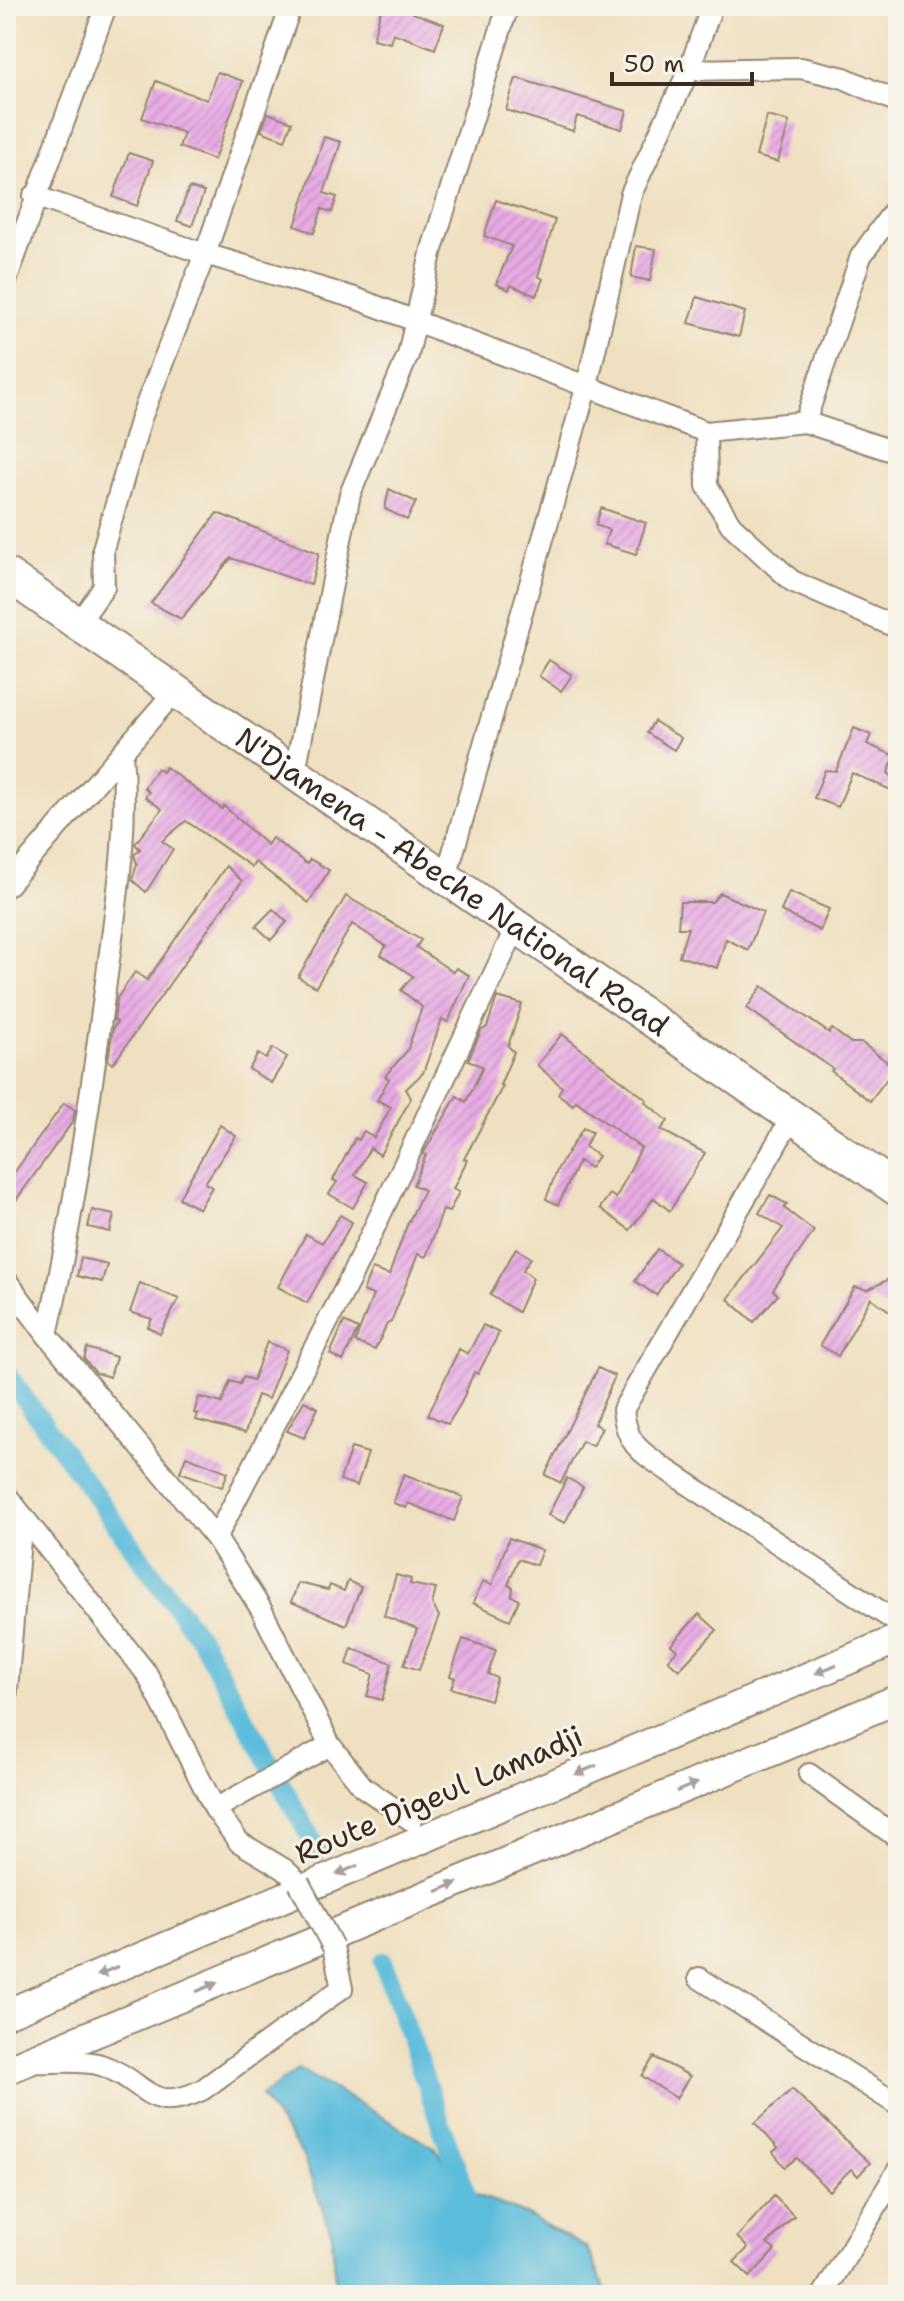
<svg xmlns="http://www.w3.org/2000/svg" width="904" height="2301" viewBox="0 0 904 2301" font-family="'Shantell Sans',sans-serif">
<defs>
<pattern id="building-hatch" width="6" height="6" patternUnits="userSpaceOnUse" patternTransform="scale(2)"><rect width="6" height="6" fill="#e7aae4"/><path d="M-1 1l2-2M0 6l6-6M5 7l2-2" fill="none" stroke="#c792c3"/></pattern>
</defs>
<rect width="100%" height="100%" fill="#f7f3e8"/>
<filter id="ink" filterUnits="userSpaceOnUse"><feTurbulence type="fractalNoise" baseFrequency=".0125" numOctaves="2"/><feDisplacementMap in="SourceGraphic" scale="16" xChannelSelector="R" yChannelSelector="G"/><feConvolveMatrix kernelMatrix="1 2 1 2 8 2 1 2 1" color-interpolation-filters="sRGB"/></filter>
<filter id="wash" filterUnits="userSpaceOnUse"><feTurbulence type="fractalNoise" baseFrequency=".006" numOctaves="4" result="noise"/><feDisplacementMap in="SourceGraphic" scale="32" xChannelSelector="R" yChannelSelector="G"/><feGaussianBlur stdDeviation="1.8" result="paint"/><feColorMatrix in="noise" values="0 0 0 0 0 0 0 0 0 0 0 0 0 0 0 0 0 1.4 0 .05"/><feComposite in="paint" operator="in"/></filter>
<g filter="url(#wash)">
<rect width="100%" height="100%" fill="#efe0c1"/>
<polygon fill="#5cbcdb" stroke="#4c737c" stroke-width="2" points="299,2069 434,2147 466,2191 525,2214 587,2248 608,2295 336,2295 332,2235 302,2154 261,2096"/>
<g fill="none" stroke-linecap="round" stroke-linejoin="round">
<g stroke="#5cbcdb" stroke-width="20">
<polyline points="6,1373 204,1645 318,1851"/>
<polyline points="383,1962 473,2215"/>
</g>
</g>
<g id="blocks">
<g fill="url(#building-hatch)">
<polygon points="382,6 416,6 413,13 444,24 435,49 393,33 390,43 373,39"/>
<polygon points="217,72 243,81 214,160 179,147 184,133 142,118 156,81 207,100"/>
<polygon points="516,78 627,111 622,129 577,116 573,131 506,110"/>
<polygon points="268,113 292,122 285,140 261,131"/>
<polygon points="767,116 789,122 778,162 756,156"/>
<polygon points="324,137 341,142 324,193 337,197 332,212 322,209 314,233 295,226"/>
<polygon points="129,153 153,161 137,206 113,197"/>
<polygon points="189,188 204,192 192,226 177,221"/>
<polygon points="496,200 555,220 538,276 543,279 536,296 511,285 509,290 496,284 512,246 484,236"/>
<polygon points="636,246 656,249 650,281 631,277"/>
<polygon points="697,297 745,312 739,337 689,323"/>
<polygon points="389,489 416,502 407,520 385,509"/>
<polygon points="601,508 646,523 636,554 604,544 609,530 596,525"/>
<polygon points="217,513 319,553 311,585 231,558 181,619 151,603"/>
<polygon points="549,660 572,675 561,691 539,676"/>
<polygon points="654,721 681,738 674,750 647,733"/>
<polygon points="854,728 871,735 867,744 895,756 888,773 898,781 898,793 852,773 838,807 814,798 825,770 836,771"/>
<polygon points="166,767 222,809 224,806 267,845 272,838 307,864 310,859 329,870 309,903 255,862 252,867 186,821 162,841 173,849 146,892 132,880 137,864 134,855 140,849 135,844 162,809 145,797 149,792 144,788 157,768 162,772"/>
<polygon points="226,866 242,881 113,1064 108,1060 113,1028 117,1022 114,1020 117,998 135,972 147,980"/>
<polygon points="789,892 829,909 820,931 781,911"/>
<polygon points="720,893 763,912 748,950 726,939 717,968 679,956 688,928 678,928 680,902 712,902"/>
<polygon points="346,896 421,940 416,947 453,972 456,968 469,975 448,1022 442,1019 423,1073 406,1089 411,1098 380,1155 370,1148 355,1175 368,1182 353,1208 329,1194 337,1182 333,1180 355,1138 359,1140 364,1131 374,1138 391,1107 377,1100 389,1079 385,1076 407,1051 422,1007 401,990 413,976 381,955 386,946 352,924 316,987 298,977"/>
<polygon points="273,909 287,922 271,940 256,926"/>
<polygon points="762,986 829,1033 832,1029 851,1043 862,1043 895,1068 870,1101 831,1071 833,1069 747,1008"/>
<polygon points="497,997 522,1004 508,1046 514,1052 500,1085 503,1086 464,1159 467,1160 453,1189 459,1192 449,1212 443,1210 426,1257 418,1254 391,1322 387,1324 375,1350 355,1342 373,1295 363,1291 372,1269 389,1275 407,1225 424,1190 413,1185 426,1155 423,1154 457,1096 466,1102 483,1067 468,1060 481,1031 487,1027"/>
<polygon points="562,1034 647,1100 645,1102 668,1121 661,1130 705,1153 670,1211 654,1198 630,1230 600,1208 610,1194 616,1198 641,1148 576,1101 573,1105 558,1094 562,1087 537,1065"/>
<polygon points="273,1048 287,1057 271,1083 249,1069 258,1054 266,1059"/>
<polygon points="64,1103 75,1110 73,1121 6,1214 6,1184"/>
<polygon points="220,1125 236,1136 205,1183 212,1187 199,1209 179,1198"/>
<polygon points="583,1128 592,1132 585,1147 598,1156 590,1168 579,1161 558,1205 546,1199 558,1168"/>
<polygon points="770,1195 787,1204 784,1208 814,1231 773,1290 778,1295 754,1322 728,1299 783,1228 759,1213"/>
<polygon points="92,1210 114,1215 110,1232 88,1227"/>
<polygon points="340,1215 352,1222 307,1303 278,1287 306,1234 322,1243"/>
<polygon points="516,1248 531,1258 523,1270 533,1278 518,1312 490,1295"/>
<polygon points="657,1249 678,1263 656,1295 635,1281"/>
<polygon points="81,1258 107,1264 102,1282 77,1276"/>
<polygon points="887,1280 898,1288 898,1317 871,1298 838,1356 820,1345 855,1287 868,1290"/>
<polygon points="140,1283 179,1299 160,1334 148,1327 152,1319 130,1312"/>
<polygon points="344,1322 358,1329 343,1361 330,1354"/>
<polygon points="483,1325 499,1333 478,1374 474,1372 461,1403 448,1424 428,1415 459,1349 468,1354"/>
<polygon points="267,1342 287,1350 268,1399 257,1395 245,1433 196,1420 198,1414 194,1413 199,1397 222,1403 230,1381 240,1384 243,1377 253,1380"/>
<polygon points="87,1348 116,1357 110,1377 96,1373 84,1359"/>
<polygon points="598,1368 615,1376 594,1424 602,1428 592,1446 582,1441 561,1483 545,1475"/>
<polygon points="304,1401 318,1408 304,1438 287,1431"/>
<polygon points="351,1448 368,1453 357,1486 340,1480"/>
<polygon points="186,1456 228,1472 222,1487 180,1472"/>
<polygon points="404,1474 463,1497 454,1521 408,1503 406,1508 393,1503"/>
<polygon points="567,1478 583,1487 565,1523 548,1515"/>
<polygon points="509,1538 542,1550 536,1565 518,1559 508,1585 513,1587 512,1596 519,1600 510,1620 473,1603 483,1581 492,1585"/>
<polygon points="396,1575 411,1579 410,1584 436,1589 432,1604 439,1616 419,1670 404,1665 417,1629 384,1616"/>
<polygon points="348,1581 361,1587 346,1625 291,1602 298,1583 328,1590 330,1585 344,1591"/>
<polygon points="699,1614 717,1630 679,1670 668,1660 677,1650 671,1645"/>
<polygon points="463,1639 496,1650 488,1674 497,1678 490,1700 451,1688 455,1678 450,1676"/>
<polygon points="352,1648 392,1663 382,1700 367,1696 373,1674 347,1664"/>
<polygon points="654,2057 690,2076 676,2098 642,2076"/>
<polygon points="792,2089 870,2163 858,2176 851,2169 829,2191 797,2158 785,2167 773,2152 778,2148 755,2123"/>
<polygon points="774,2196 794,2216 767,2244 775,2250 750,2277 734,2262 748,2248 737,2237"/>
</g>
</g>
</g>
<g filter="url(#ink)">
<use href="#blocks" fill-opacity="0" stroke="#958570" stroke-width="2"/>
<g fill="none" stroke-linecap="round" stroke-linejoin="round">
<g stroke="#958570" stroke-width="24">
<g id="minor">
<polyline points="689,70 801,68 844,78 898,102"/>
<polyline points="34,196 205,254 355,298 706,432 707,486 731,525 792,581 898,628"/>
<polyline points="6,281 106,6"/>
<polyline points="805,422 861,256 898,205"/>
<polyline points="706,432 805,422 898,453"/>
<polyline points="78,624 104,587 103,549 141,418 205,254 291,6"/>
<polyline points="294,776 350,494 408,355 432,249 508,6"/>
<polyline points="446,877 587,385 631,194 689,70 712,6"/>
<polyline points="6,887 175,691"/>
<path d="M 793,1115 L 623,1410 C 627,1446 641,1452 670,1472 L 898,1623"/>
<polyline points="6,1280 47,1335 216,1538 261,1609 330,1745 363,1787 411,1820"/>
<path d="M 47,1335 C 73,1218 90,1101 106,982 C 116,905 129,831 122,753"/>
<polyline points="6,1495 147,1674 215,1809 239,1842 284,1869 299,1883"/>
<polyline points="216,1538 350,1279 517,925"/>
<polyline points="6,1700 22,1517"/>
<polyline points="809,1774 898,1838"/>
<polyline points="215,1809 330,1745"/>
<polyline points="699,1978 898,2105"/>
<path d="M 32,2062 C 53,2063 81,2059 101,2065 C 148,2081 147,2116 202,2090 L 342,1988 L 333,1947"/>
<polyline points="823,2295 898,2170"/>
</g>
</g>
<g stroke="#958570" stroke-width="32">
<g id="secondary">
<polyline points="6,2014 898,1639"/>
<polyline points="6,2070 898,1699"/>
</g>
</g>
<g stroke="#958570" stroke-width="36">
<g id="trunk">
<path id="s1" d="M 6,574 L 898,1190"/>
</g>
</g>
<use href="#minor" stroke="#fff" stroke-width="20"/>
<use href="#secondary" stroke="#fff" stroke-width="28"/>
<use href="#trunk" stroke="#fff" stroke-width="32"/>
<g stroke="#958570" stroke-width="24" stroke-linecap="butt">
<polyline id="minor-bridge" points="299,1883 333,1947"/>
</g>
<use href="#minor-bridge" stroke="#fff" stroke-width="20"/>
</g>
<defs><path id="oneway-solid" d="M-6-.8H1V-3.2L6.5 0L1 3.2V.8H-6Z" transform="scale(2)"/></defs>
<g fill="#a79f9a">
<use href="#oneway-solid" transform="translate(826 1669) rotate(157)"/>
<use href="#oneway-solid" transform="translate(586 1770) rotate(157)"/>
<use href="#oneway-solid" transform="translate(687 1787) rotate(-23)"/>
<use href="#oneway-solid" transform="translate(347 1870) rotate(157)"/>
<use href="#oneway-solid" transform="translate(447 1887) rotate(-23)"/>
<use href="#oneway-solid" transform="translate(107 1971) rotate(157)"/>
<use href="#oneway-solid" transform="translate(207 1987) rotate(-23)"/>
</g>
</g>
<g text-anchor="middle" stroke-width="6" stroke-linejoin="round" paint-order="stroke">
<g font-size="30" fill="#3b2a1e" stroke="#f7f3e8">
<text dy="10" stroke="none"><textPath href="#s1" startOffset="542">N'Djamena - Abeche National Road</textPath></text>
<text transform="translate(439 1795) rotate(-23)" y="10">Route Digeul Lamadji</text>
</g>
</g>
<rect width="904" height="2301" fill="none" stroke="#f7f3e8" stroke-width="32"/>
<path d="M612 72v12h140v-12" fill="none" stroke="#3b2a1e" stroke-width="4"/>
<text x="624" y="72" font-size="24" fill="#3b2a1e" stroke="#f7f3e8" stroke-width="6" paint-order="stroke">50 m</text>
</svg>
